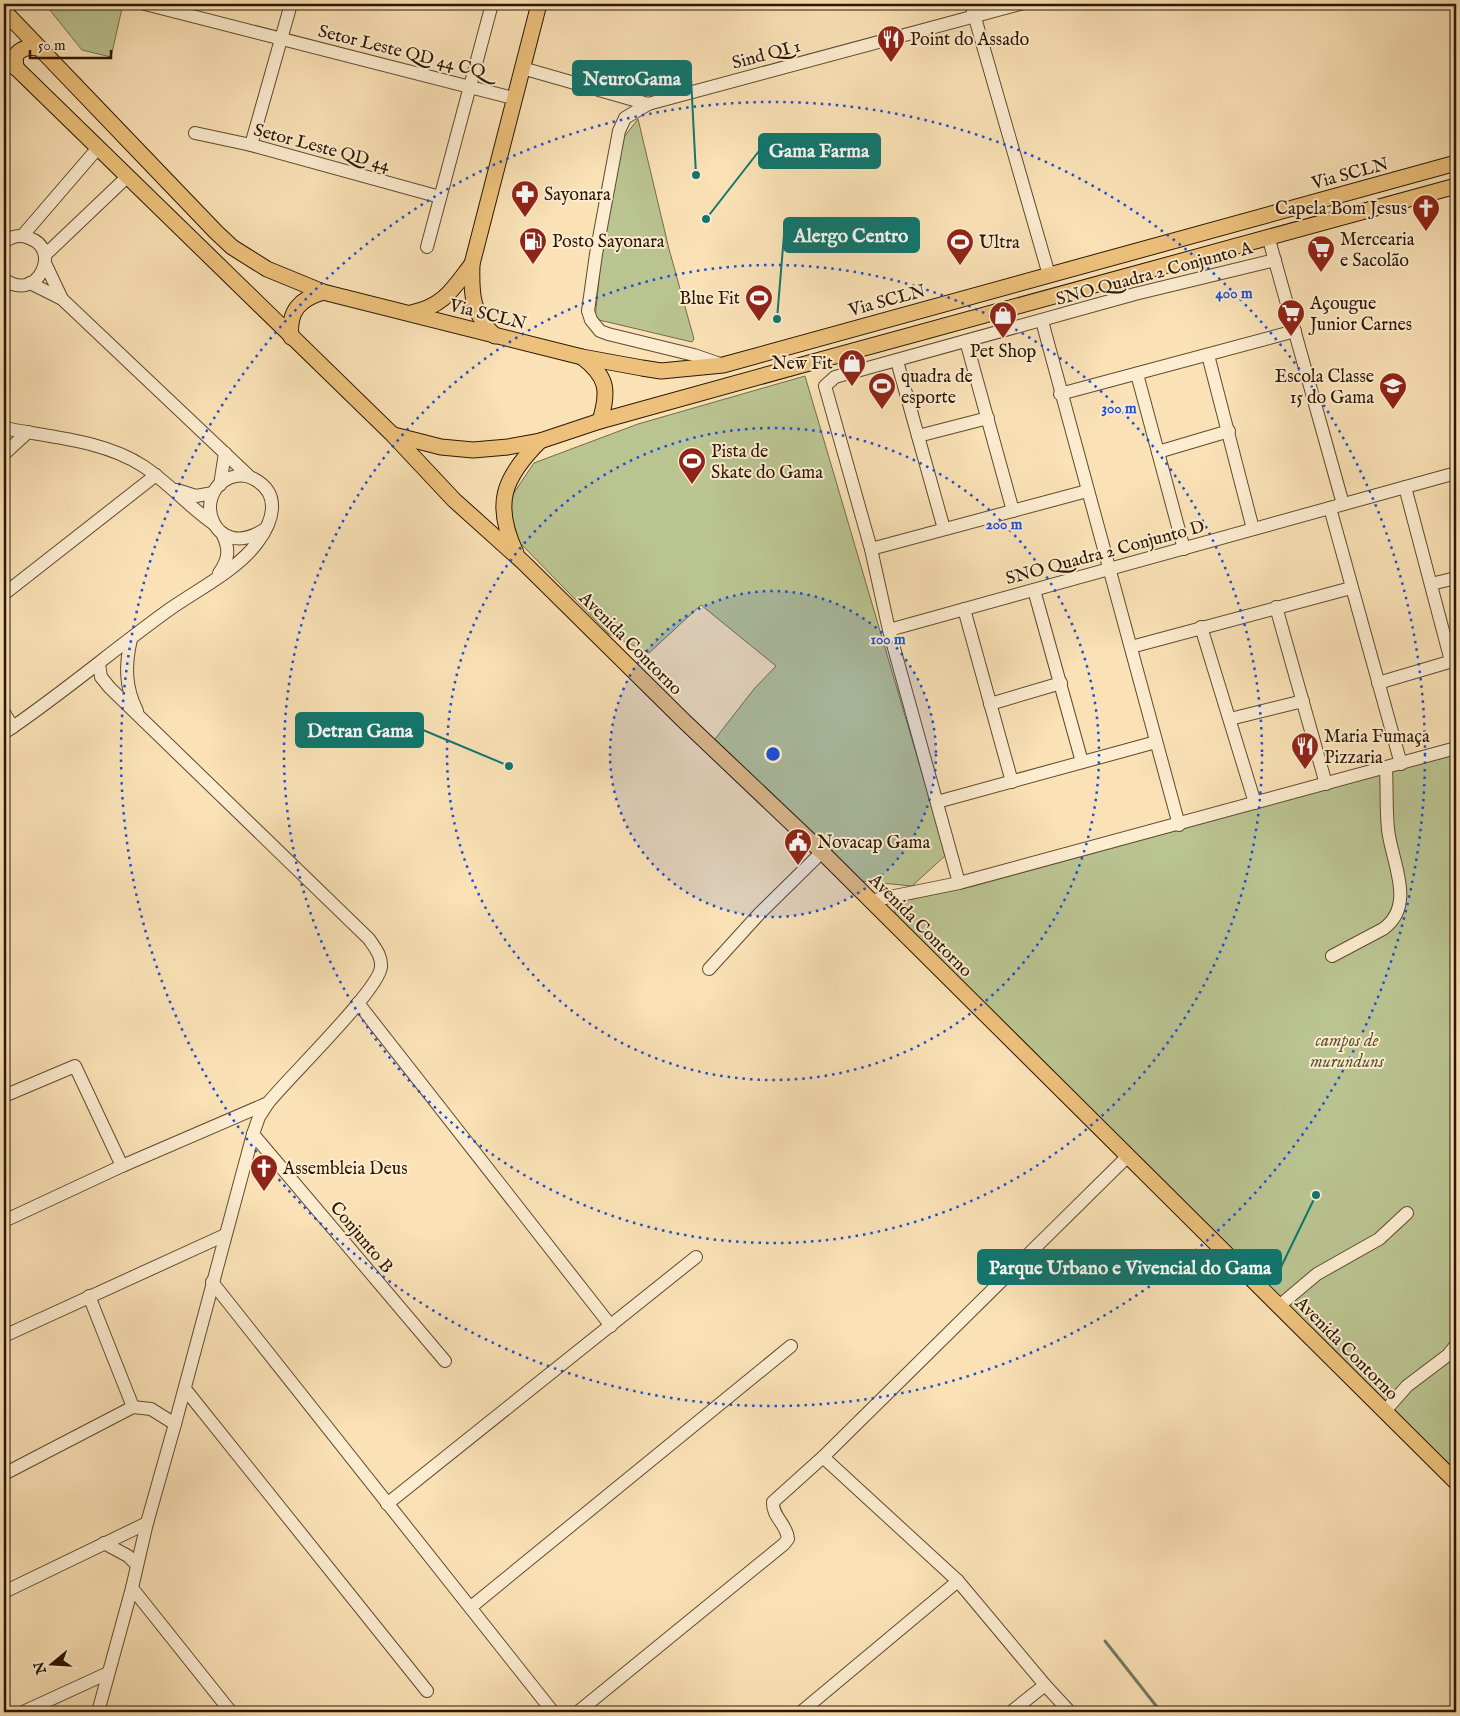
<svg xmlns="http://www.w3.org/2000/svg" width="1460" height="1716" viewBox="0 0 1460 1716" font-family="'IM FELL English',serif">
<rect width="100%" height="100%" fill="#fae2b6"/>
<filter id="stains"><feTurbulence type="fractalNoise" baseFrequency=".004" numOctaves="4"/><feColorMatrix values="0 0 0 0 .2 0 0 0 0 .09 0 0 0 0 .02 0 0 0 .5 -.17"/></filter>
<radialGradient id="worn" r=".72"><stop offset=".6" stop-color="#630" stop-opacity="0"/><stop offset="1" stop-color="#630" stop-opacity=".3"/></radialGradient>
<g fill="#bac491" stroke="#736d48">
<polygon points="45,4 123,4 111,57 82,50"/>
<polygon points="638,119 669,249 694,339 692,342 595,319 603,239 621,141"/>
<polygon points="805,376 946,855 912,886 860,881 715,739 754,689 776,666 701,605 649,653 609,634 518,541 507,503 534,463 638,424"/>
<polygon points="1456,754 1456,1471 897,919 894,908 903,901 970,887"/>
</g>
<g fill="none" stroke-linecap="round" stroke-linejoin="round">
<polyline stroke="#717b65" stroke-width="3" points="1105,1641 1161,1712"/>
<g stroke="#60492e" stroke-width="14">
<g id="minor">
<polyline points="145,4 513,98"/>
<polyline points="971,4 1049,275"/>
<polyline points="522,68 648,104 1020,4"/>
<polyline points="648,104 625,118 619,131 596,254 588,311 591,320 600,331 608,334 694,355 720,364"/>
<polyline points="195,133 251,145 440,197"/>
<polyline points="251,145 291,4"/>
<polyline points="23,235 97,149"/>
<polyline points="1268,236 1343,504"/>
<path d="M 4,242 C 12,236 20,234 29,238 C 63,249 37,304 4,279"/>
<polyline points="427,247 492,4"/>
<polyline points="45,255 127,177"/>
<polyline points="45,263 62,299"/>
<polyline points="30,283 62,299 250,477"/>
<polyline points="1042,321 1179,825"/>
<polyline points="966,341 1013,511"/>
<polyline points="1208,355 1253,529"/>
<polyline points="897,361 944,529"/>
<polyline points="1137,374 1184,549"/>
<polyline points="1060,394 1295,331"/>
<path d="M 4,428 C 49,437 103,440 143,466 C 169,483 189,507 214,524"/>
<polyline points="918,436 988,418"/>
<polyline points="1158,452 1229,431"/>
<polyline points="4,454 28,432"/>
<polyline points="220,485 225,453"/>
<polyline points="1405,487 1451,661"/>
<polyline points="177,490 196,496 213,493"/>
<polyline points="1330,508 1401,764"/>
<polyline points="871,549 1087,491"/>
<path d="M 219,573 C 229,559 230,549 222,533"/>
<polyline points="1431,584 1456,578"/>
<polyline points="1034,590 1082,762"/>
<polyline points="4,594 156,475"/>
<polyline points="1276,607 1326,784"/>
<polyline points="964,609 1012,782"/>
<polyline points="1201,627 1255,803"/>
<polyline points="889,630 1456,473"/>
<path d="M 131,639 C 125,665 125,687 137,711"/>
<polyline points="1131,647 1351,588"/>
<polyline points="1378,683 1456,660"/>
<polyline points="990,704 1061,683"/>
<polyline points="4,713 13,727"/>
<polyline points="1230,719 1303,701"/>
<path d="M 4,733 C 61,695 114,649 170,609 C 197,590 237,570 257,543 C 273,522 282,494 254,479 C 247,475 237,475 229,478 C 191,495 214,563 265,529"/>
<polyline points="937,802 1156,742"/>
<polyline points="959,883 889,630 871,549 825,386 835,377 1135,294 1275,260"/>
<polyline points="870,901 959,883 1456,748"/>
<path d="M 1332,956 L 1383,929 C 1417,905 1391,861 1388,829 C 1386,809 1387,788 1386,768"/>
<polyline points="709,969 759,914 822,852"/>
<polyline points="358,1003 611,1326"/>
<polyline points="4,1096 75,1066 122,1166"/>
<polyline points="253,1134 445,1361"/>
<polyline points="4,1221 122,1166 268,1103"/>
<polyline points="212,1282 553,1712"/>
<polyline points="89,1296 133,1407"/>
<polyline points="1279,1306 1317,1274 1379,1239 1407,1213"/>
<polyline points="4,1336 225,1235"/>
<polyline points="185,1389 427,1691"/>
<polyline points="1385,1411 1407,1386 1448,1355 1456,1345"/>
<polyline points="823,1457 958,1581 1045,1685 1070,1712"/>
<polyline points="4,1474 133,1407 151,1409 175,1424"/>
<polyline points="387,1504 696,1257"/>
<polyline points="104,1543 128,1556 137,1565"/>
<polyline points="132,1588 231,1712"/>
<polyline points="4,1592 147,1523"/>
<polyline points="471,1607 791,1346"/>
<polyline points="23,1712 108,1673"/>
<path d="M 98,1712 L 132,1588 L 147,1523 L 175,1424 L 253,1134 L 259,1117 L 268,1103 C 288,1078 379,990 381,967 C 382,956 375,948 369,939 L 110,688 L 101,677 L 99,664"/>
<path d="M 578,1712 L 784,1544 L 788,1539 C 787,1524 772,1517 773,1502 L 823,1457 L 1128,1156"/>
<polyline points="801,1712 958,1581"/>
<polyline points="1011,1712 1045,1685"/>
</g>
</g>
<g stroke="#2c1600" stroke-width="17">
<g id="major">
<polyline points="4,11 216,232 232,247 267,269 323,292 582,357 642,368 661,371 723,365 1456,163"/>
<polyline points="4,56 393,435 454,500 523,562 684,721 822,852 1456,1482"/>
<path d="M 16,68 L 15,56 C 22,47 28,47 39,48"/>
<path d="M 411,313 C 444,306 452,290 472,264"/>
<path d="M 495,336 C 472,314 471,295 472,264 L 539,4"/>
<path d="M 291,337 C 288,311 300,299 323,292"/>
<path d="M 582,357 C 608,377 609,391 600,421"/>
<polyline points="394,435 441,447 473,450 508,447 540,441 600,421 802,365 1456,186"/>
<path d="M 516,553 C 493,504 503,478 540,441"/>
</g>
</g>
<use href="#minor" stroke="#fcecd0" stroke-width="12"/>
<use href="#major" stroke="#edc17b" stroke-width="15"/>
</g>
<circle cx="773" cy="754" r="163" fill="#1d4ed8" fill-opacity=".12"/>
<g fill="none" stroke="#1d4ed8" stroke-width="2.5" stroke-dasharray="2.5 5">
<circle cx="773" cy="754" r="163"/>
<circle cx="773" cy="754" r="326"/>
<circle cx="773" cy="754" r="489"/>
<circle cx="773" cy="754" r="652"/>
</g>
<defs>
<g id="restaurant-pin" transform="scale(1.4375)"><path d="M0 17L-7.5 6A9.5 9.5 0 1 1 7.5 6Z" fill="#8f2418" stroke="#fcecd0"/><path d="M-5-6h1v4h1v-4h1v4h1v-4h1v5L-1.5 .5V6h-2V.5L-5-1ZM5-6V6H3V1.5H1.5Q1.5-4 5-6Z" fill="#fff"/></g>
<g id="pharmacy-pin" transform="scale(1.4375)"><path d="M0 17L-7.5 6A9.5 9.5 0 1 1 7.5 6Z" fill="#8f2418" stroke="#fcecd0"/><path d="M-2-6h4v4h4v4h-4v4h-4v-4h-4v-4h4Z" fill="#fff"/></g>
<g id="church-pin" transform="scale(1.4375)"><path d="M0 17L-7.5 6A9.5 9.5 0 1 1 7.5 6Z" fill="#8f2418" stroke="#fcecd0"/><path d="M-1.2-6h2.4v3.5h3.3v2.4h-3.3V6h-2.4V-.1h-3.3v-2.4h3.3Z" fill="#fff"/></g>
<g id="fuel-pin" transform="scale(1.4375)"><path d="M0 17L-7.5 6A9.5 9.5 0 1 1 7.5 6Z" fill="#8f2418" stroke="#fcecd0"/><path d="M-5.5-6h7V0h2V4h1.3V-2.5L3-4.5l.8-.8L6-3V5H2.5V1h-1V6h-7ZM-4.2-4.7v3.2H.2V-4.7Z" fill="#fff"/></g>
<g id="stadium-pin" transform="scale(1.4375)"><path d="M0 17L-7.5 6A9.5 9.5 0 1 1 7.5 6Z" fill="#8f2418" stroke="#fcecd0"/><path d="M0-5a6.5 5 0 1 0 0 10a6.5 5 0 1 0 0-10ZM-3.5-1.8h7v3.6h-7Z" fill="#fff"/></g>
<g id="supermarket-pin" transform="scale(1.4375)"><path d="M0 17L-7.5 6A9.5 9.5 0 1 1 7.5 6Z" fill="#8f2418" stroke="#fcecd0"/><path d="M-6-5.5h2.5l.6 2H6L4.5 2H-2.5L-4.4-4H-6ZM-1.5 3.2a1.3 1.3 0 1 0 .1 0ZM3 3.2a1.3 1.3 0 1 0 .1 0Z" fill="#fff"/></g>
<g id="shop-pin" transform="scale(1.4375)"><path d="M0 17L-7.5 6A9.5 9.5 0 1 1 7.5 6Z" fill="#8f2418" stroke="#fcecd0"/><path d="M-5-2.5h2.3a2.7 3.5 0 0 1 5.4 0H5L5.5 6h-11ZM-1.5-2.5h3a1.5 2.3 0 0 0-3 0Z" fill="#fff"/></g>
<g id="school-pin" transform="scale(1.4375)"><path d="M0 17L-7.5 6A9.5 9.5 0 1 1 7.5 6Z" fill="#8f2418" stroke="#fcecd0"/><path d="M0-5L7-2L0 1L-7-2ZM-4 1L0 2.5L4 1V4Q0 6-4 4Z" fill="#fff"/></g>
<g id="civic-pin" transform="scale(1.4375)"><path d="M0 17L-7.5 6A9.5 9.5 0 1 1 7.5 6Z" fill="#8f2418" stroke="#fcecd0"/><path d="M-.6-6.5H3V-4.5H.6V-3L4-1V1h2V6H-6V1h2V-1L-.6-3ZM-1.2 2.5V6h2.4V2.5Z" fill="#fff"/></g>
</defs>
<g fill-rule="evenodd">
<use href="#restaurant-pin" x="891" y="39"/>
<use href="#pharmacy-pin" x="525" y="194"/>
<use href="#church-pin" x="1426" y="208"/>
<use href="#fuel-pin" x="533" y="241"/>
<use href="#stadium-pin" x="960" y="242"/>
<use href="#supermarket-pin" x="1321" y="249"/>
<use href="#stadium-pin" x="759" y="298"/>
<use href="#supermarket-pin" x="1291" y="313"/>
<use href="#shop-pin" x="1003" y="315"/>
<use href="#shop-pin" x="852" y="363"/>
<use href="#stadium-pin" x="882" y="386"/>
<use href="#school-pin" x="1393" y="386"/>
<use href="#stadium-pin" x="692" y="461"/>
<use href="#restaurant-pin" x="1305" y="746"/>
<use href="#civic-pin" x="798" y="842"/>
<use href="#church-pin" x="264" y="1168"/>
</g>
<g text-anchor="middle" stroke-width="4" stroke-linejoin="round" paint-order="stroke">
<g font-size="18" fill="#2c1600" stroke="#fcecd0" text-anchor="start">
<text x="910" y="45">Point do Assado</text>
<text x="544" y="200">Sayonara</text>
<text x="1407" y="214" text-anchor="end">Capela Bom Jesus</text>
<text x="1340" y="245">Mercearia<tspan x="1340" dy="21">e Sacolão</tspan></text>
<text x="552" y="247">Posto Sayonara</text>
<text x="979" y="248">Ultra</text>
<text x="740" y="304" text-anchor="end">Blue Fit</text>
<text x="1310" y="309">Açougue<tspan x="1310" dy="21">Junior Carnes</tspan></text>
<text x="1003" y="357" text-anchor="middle">Pet Shop</text>
<text x="833" y="369" text-anchor="end">New Fit</text>
<text x="901" y="382">quadra de<tspan x="901" dy="21">esporte</tspan></text>
<text x="1374" y="382" text-anchor="end">Escola Classe<tspan x="1374" dy="21">15 do Gama</tspan></text>
<text x="711" y="457">Pista de<tspan x="711" dy="21">Skate do Gama</tspan></text>
<text x="1324" y="742">Maria Fumaça<tspan x="1324" dy="21">Pizzaria</tspan></text>
<text x="817" y="848">Novacap Gama</text>
<text x="283" y="1174">Assembleia Deus</text>
</g>
<g font-size="18" fill="#2c1600" stroke="#fcecd0">
<text transform="translate(402 51) rotate(14)" y="6">Setor Leste QD 44 CQ</text>
<text transform="translate(766 54) rotate(-15)" y="6">Sind QI 1</text>
<text transform="translate(322 147) rotate(15)" y="6">Setor Leste QD 44</text>
<text transform="translate(1350 173) rotate(-15)" y="6">Via SCLN</text>
<text transform="translate(1154 273) rotate(-15)" y="6">SNO Quadra 2 Conjunto A</text>
<text transform="translate(887 300) rotate(-15)" y="6">Via SCLN</text>
<text transform="translate(488 314) rotate(14)" y="6">Via SCLN</text>
<text transform="translate(1105 552) rotate(-15)" y="6">SNO Quadra 2 Conjunto D</text>
<text transform="translate(631 643) rotate(45)" y="6">Avenida Contorno</text>
<text transform="translate(921 925) rotate(45)" y="6">Avenida Contorno</text>
<text transform="translate(362 1237) rotate(50)" y="6">Conjunto B</text>
<text transform="translate(1347 1348) rotate(45)" y="6">Avenida Contorno</text>
</g>
<g font-size="18" font-style="italic" fill="#5e5333" stroke="#fcecd0">
<text x="1347" y="1046">campos de<tspan x="1347" dy="21">murunduns</tspan></text>
</g>
</g>
<circle cx="773" cy="754" r="8" fill="#1d4ed8" stroke="#fcecd0" stroke-width="2.5"/>
<g font-size="15" text-anchor="middle" font-weight="bold" fill="#1d4ed8" stroke="#fcecd0" stroke-width="4" stroke-linejoin="round" paint-order="stroke">
<text x="1234" y="298">400 m</text>
<text x="1119" y="413">300 m</text>
<text x="1004" y="529">200 m</text>
<text x="888" y="644">100 m</text>
</g>
<path fill="none" stroke="#0f766e" stroke-width="2" d="M696 175L691 78M706 219L759 151M777 319L784 235M509 766L423 730M1316 1195L1281 1267"/>
<g fill="#0f766e" stroke="#fcecd0" stroke-width="2">
<circle cx="696" cy="175" r="5"/>
<circle cx="706" cy="219" r="5"/>
<circle cx="777" cy="319" r="5"/>
<circle cx="509" cy="766" r="5"/>
<circle cx="1316" cy="1195" r="5"/>
</g>
<g fill="#0f766e" stroke="#0f766e" stroke-width="2">
<rect x="573" y="61" width="118" height="34" rx="5"/>
<rect x="759" y="134" width="121" height="34" rx="5"/>
<rect x="784" y="218" width="135" height="34" rx="5"/>
<rect x="296" y="713" width="127" height="34" rx="5"/>
<rect x="978" y="1250" width="303" height="34" rx="5"/>
</g>
<g font-size="19" text-anchor="middle" font-weight="bold" fill="#fff">
<text x="632" y="85">NeuroGama</text>
<text x="819" y="157">Gama Farma</text>
<text x="851" y="242">Alergo Centro</text>
<text x="360" y="737">Detran Gama</text>
<text x="1130" y="1274">Parque Urbano e Vivencial do Gama</text>
</g>
<rect width="1460" height="1716" fill="none" stroke="#fae2b6" stroke-width="20"/>
<rect x="5" y="5" width="1450" height="1706" fill="none" stroke="#2c1600" stroke-width="2.5"/>
<rect x="10" y="10" width="1440" height="1696" fill="none" stroke="#2c1600"/>
<g transform="translate(52 1664) rotate(252)" stroke="#fcecd0" stroke-width="4" paint-order="stroke">
<path d="M0-4L9 19L0 12L-9 19Z" fill="#2c1600"/>
<text y="-8" font-size="14" font-weight="bold" text-anchor="middle" fill="#2c1600">N</text>
</g>
<path d="M30 50v8h81v-8" fill="none" stroke="#2c1600" stroke-width="2.5"/>
<text x="38" y="50" font-size="15" fill="#2c1600" stroke="#fcecd0" stroke-width="4" paint-order="stroke">50 m</text>
<rect width="100%" height="100%" filter="url(#stains)"/>
<rect width="100%" height="100%" fill="url(#worn)"/>
</svg>
